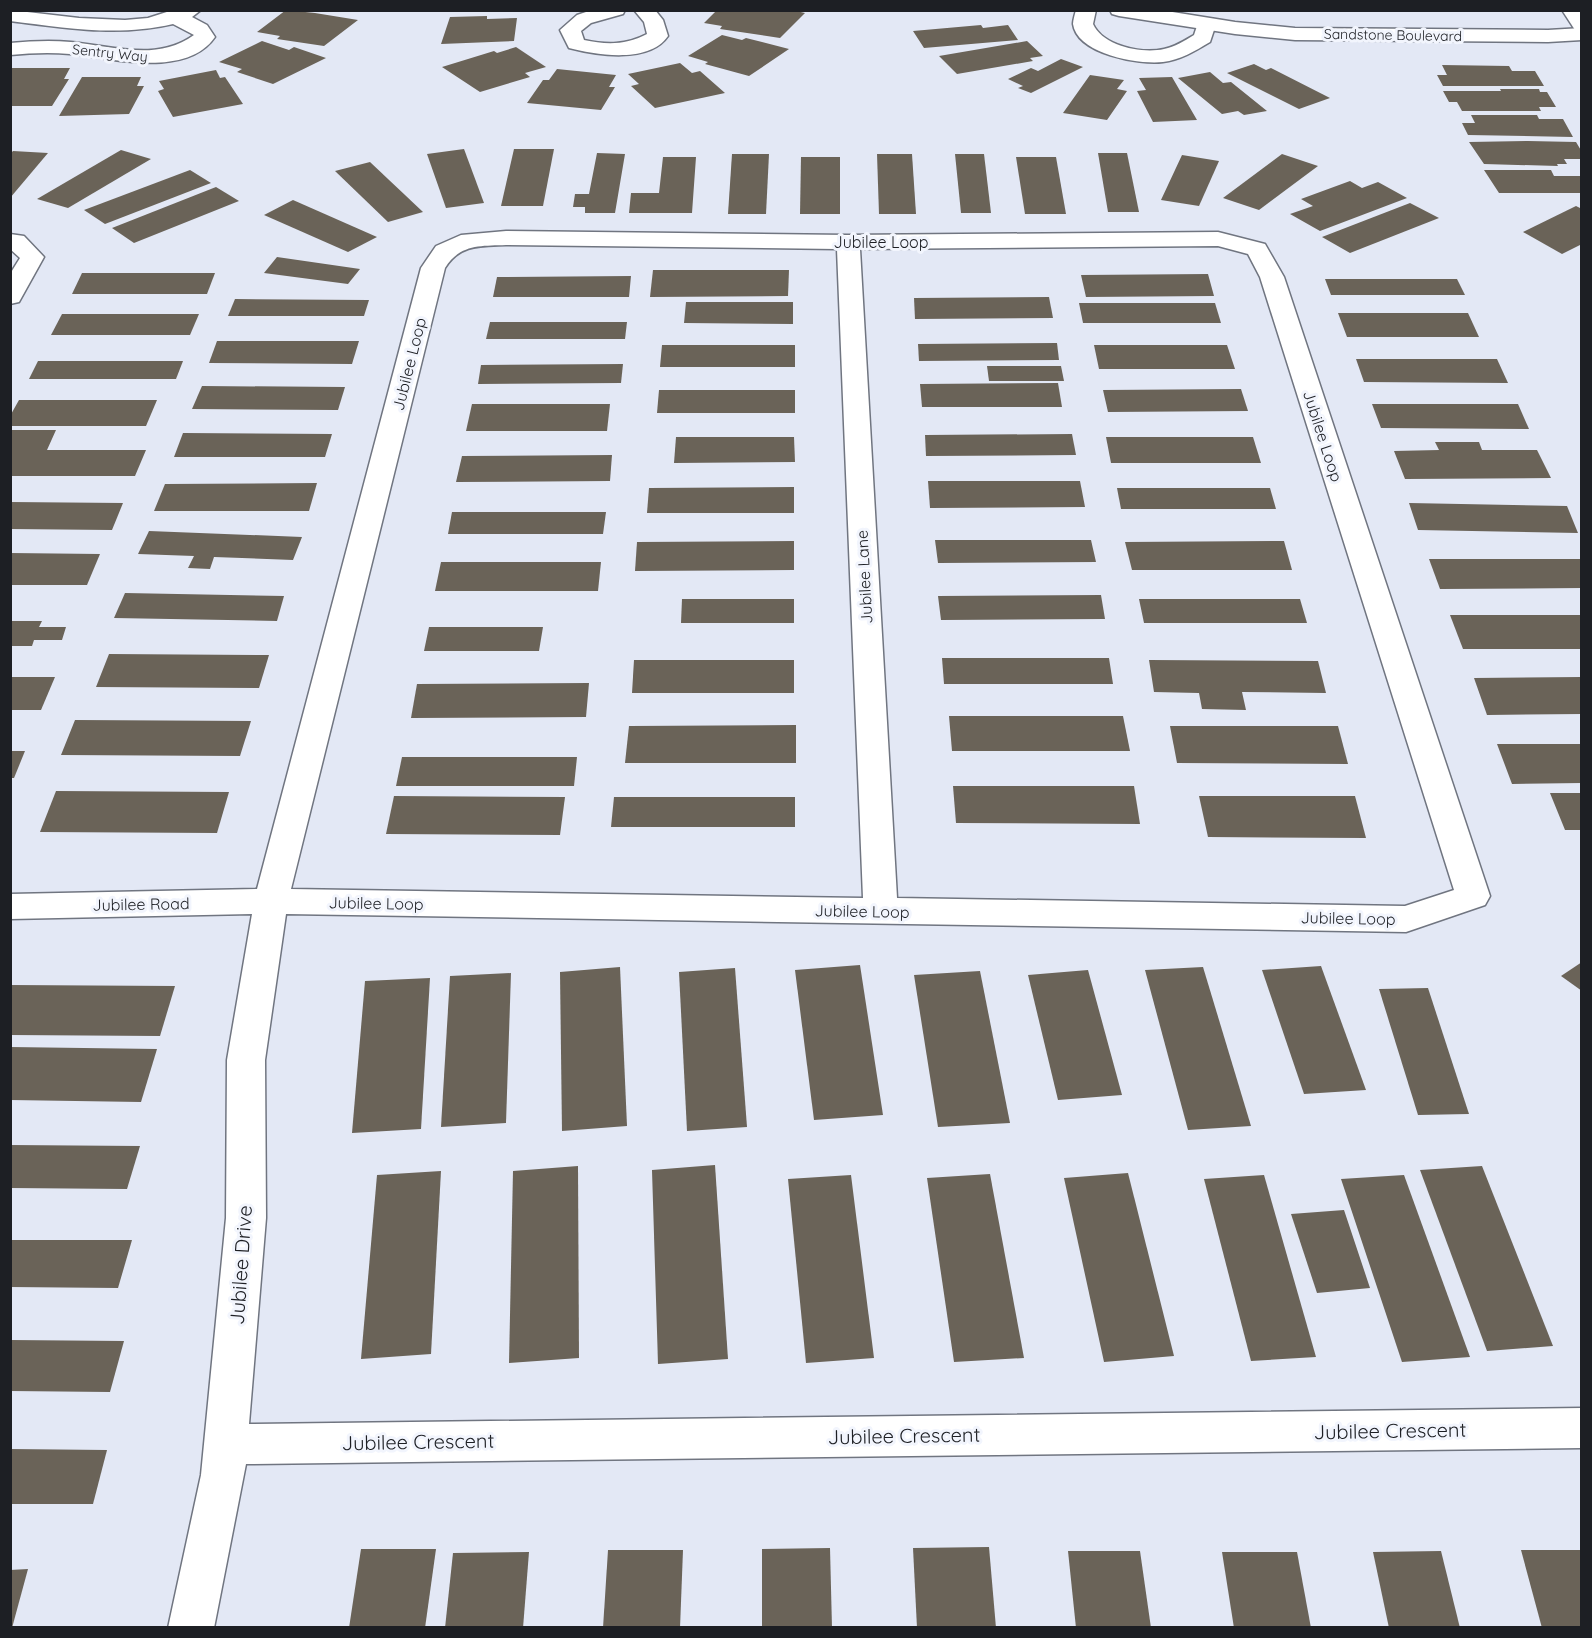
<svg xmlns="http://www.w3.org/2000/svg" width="1592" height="1638" viewBox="0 0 1592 1638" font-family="Quicksand,sans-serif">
<rect width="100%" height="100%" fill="#e3e8f5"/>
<g fill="#6a6358">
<polygon points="286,10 315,13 358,20 324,46 277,39 280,36 257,32"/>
<polygon points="717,10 792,10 805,13 780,38 720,29 722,26 704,23"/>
<polygon points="487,16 487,19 517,18 514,41 441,44 450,17"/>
<polygon points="981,25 983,28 1008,25 1018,40 924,48 913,31"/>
<polygon points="722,35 742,40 746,38 789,49 749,76 705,64 708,62 688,56"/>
<polygon points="262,41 289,50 294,47 326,58 273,84 237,72 242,69 219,62"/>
<polygon points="1027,41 1043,56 1030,58 1033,61 957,74 939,56"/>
<polygon points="516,47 546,67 525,73 530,77 480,92 442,67 494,51 497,53"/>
<polygon points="1061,59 1083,67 1031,93 1018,88 1023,86 1008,79 1031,68 1038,71"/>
<polygon points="680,63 692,73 700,71 725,93 655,108 631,86 639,84 628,74"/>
<polygon points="1254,64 1266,70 1271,68 1330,98 1299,109 1227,73"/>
<polygon points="1442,65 1509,66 1512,71 1535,71 1544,86 1443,86 1437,75 1447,75"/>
<polygon points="10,68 70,68 64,79 69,79 52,106 10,106"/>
<polygon points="557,69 616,75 609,87 615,87 601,110 527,103 543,80 549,80"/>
<polygon points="216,70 220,78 225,77 243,104 173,117 158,91 164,89 159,81"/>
<polygon points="1210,72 1223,83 1231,82 1267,111 1244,115 1238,111 1222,114 1178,78"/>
<polygon points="1090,75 1124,80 1117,89 1127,91 1107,120 1063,113"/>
<polygon points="82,77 141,77 137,86 144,86 129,114 59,116"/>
<polygon points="1172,77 1197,120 1153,122 1137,91 1146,90 1139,78"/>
<polygon points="1500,89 1539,89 1540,92 1547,92 1556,107 1539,107 1541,111 1462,111 1457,102 1449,102 1443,91 1501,91"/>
<polygon points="1471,115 1537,115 1539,119 1563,119 1573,137 1468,135 1462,123 1475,123"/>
<polygon points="1528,141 1576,142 1582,152 1582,159 1564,159 1567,164 1557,164 1558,166 1484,164 1469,142"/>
<polygon points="464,149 484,203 446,208 427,154"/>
<polygon points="514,149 554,149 543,206 501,206"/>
<polygon points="121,150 151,159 68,208 37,199"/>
<polygon points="13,151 48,153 10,198 10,154"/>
<polygon points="597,153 625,154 615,213 585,213 585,207 573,207 575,194 589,194"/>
<polygon points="1098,153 1127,153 1139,212 1108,212"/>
<polygon points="732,154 769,154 766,214 728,214"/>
<polygon points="877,154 912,154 916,214 879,214"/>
<polygon points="955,154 984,154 991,213 961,213"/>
<polygon points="1282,154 1318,166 1259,210 1223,198"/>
<polygon points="1182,155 1219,161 1199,206 1161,200"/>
<polygon points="663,157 696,157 692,213 629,213 631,193 659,193"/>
<polygon points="801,157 840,157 840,214 800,214"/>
<polygon points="1016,157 1056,157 1066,214 1025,214"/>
<polygon points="370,162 423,212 388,222 335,171"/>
<polygon points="190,170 211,183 105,224 84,210"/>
<polygon points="1484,170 1551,170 1554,176 1582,176 1582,193 1499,193"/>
<polygon points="1350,181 1362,188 1378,182 1407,198 1320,231 1290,214 1313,206 1301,199"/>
<polygon points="216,187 239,201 134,243 112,228"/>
<polygon points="293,200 377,237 348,252 264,215"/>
<polygon points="1410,203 1439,218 1350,253 1322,237"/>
<polygon points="1576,206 1582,209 1582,244 1562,254 1523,232"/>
<polygon points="277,257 360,269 348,284 264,273"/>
<polygon points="653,270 789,270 788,296 650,297"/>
<polygon points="82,273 215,273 207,294 72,294"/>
<polygon points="1208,274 1214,296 1086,297 1081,275"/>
<polygon points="631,276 629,297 493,297 497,277"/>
<polygon points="1325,279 1457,279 1465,295 1331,295"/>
<polygon points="1049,297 1053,318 915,319 914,298"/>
<polygon points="235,299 369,300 364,316 228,316"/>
<polygon points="686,302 793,302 793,324 684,323"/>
<polygon points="1079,303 1215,303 1221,323 1083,323"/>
<polygon points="1338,313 1468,313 1479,337 1347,337"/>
<polygon points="62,314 199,314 190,335 51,335"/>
<polygon points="490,322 627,322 625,339 486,339"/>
<polygon points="217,341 359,341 352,364 209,363"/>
<polygon points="1057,343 1059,360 919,361 918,344"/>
<polygon points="662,345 795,345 795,367 660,367"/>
<polygon points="1094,345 1227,345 1235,369 1099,369"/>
<polygon points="1356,359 1497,359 1508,383 1364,382"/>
<polygon points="38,361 183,361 176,379 29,379"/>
<polygon points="623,364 621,383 478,384 481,365"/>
<polygon points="987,366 1061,366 1064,381 989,381"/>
<polygon points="1058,383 1062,407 922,407 920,384"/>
<polygon points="202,386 345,387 338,410 192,409"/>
<polygon points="1241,389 1248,411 1108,412 1103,390"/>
<polygon points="659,390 795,390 795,413 657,413"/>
<polygon points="19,400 157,400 146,426 10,426 10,416"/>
<polygon points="472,404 610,404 607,431 466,431"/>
<polygon points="1372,404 1518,404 1529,429 1381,428"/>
<polygon points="10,430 56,430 47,450 146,450 135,476 10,476"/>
<polygon points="183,433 332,434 325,457 174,457"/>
<polygon points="1072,434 1076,455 926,456 925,435"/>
<polygon points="676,437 794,437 795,462 674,463"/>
<polygon points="1106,437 1253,437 1261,463 1111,463"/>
<polygon points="1435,442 1479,442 1482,450 1537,450 1551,478 1405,479 1394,451 1439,450"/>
<polygon points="612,455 610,481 456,482 462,456"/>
<polygon points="928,481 1080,481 1085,507 930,508"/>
<polygon points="317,483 309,511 154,511 165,484"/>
<polygon points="794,487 794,513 647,513 649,488"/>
<polygon points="1117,488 1270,488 1276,509 1121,509"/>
<polygon points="10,502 123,503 112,530 10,529"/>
<polygon points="1409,503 1567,506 1578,533 1418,530"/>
<polygon points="452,512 606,512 603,534 448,534"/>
<polygon points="149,531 302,537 293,560 214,557 210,569 188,568 194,556 138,554"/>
<polygon points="935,540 1091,540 1096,562 938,563"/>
<polygon points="794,541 794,570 635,571 637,542"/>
<polygon points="1284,541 1292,570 1132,570 1125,542"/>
<polygon points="10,553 100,554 87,585 10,585"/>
<polygon points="1429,559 1582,559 1582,588 1440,589"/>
<polygon points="441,562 601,562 598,591 435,591"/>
<polygon points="125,593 284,596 277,621 114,618"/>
<polygon points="1101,595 1105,619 941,620 938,596"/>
<polygon points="682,599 794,599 794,623 681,623"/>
<polygon points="1139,599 1300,599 1307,623 1144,623"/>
<polygon points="1450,615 1582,615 1582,649 1463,649"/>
<polygon points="10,621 42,621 39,627 66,627 62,640 34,640 32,646 10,646"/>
<polygon points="429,627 543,627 539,651 424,651"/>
<polygon points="109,654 269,655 259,688 96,687"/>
<polygon points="942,658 1109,658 1113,684 944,684"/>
<polygon points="634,660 794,660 794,693 632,693"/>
<polygon points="1149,660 1318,661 1326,693 1242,692 1246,710 1202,709 1199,693 1154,692"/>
<polygon points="10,677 55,677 41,710 10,710"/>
<polygon points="1582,677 1582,714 1487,715 1474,678"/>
<polygon points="589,683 586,717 411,718 417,684"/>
<polygon points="949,716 1123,716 1130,751 952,751"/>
<polygon points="75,720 251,721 240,756 61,755"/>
<polygon points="796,725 796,763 625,763 629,726"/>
<polygon points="1170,726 1338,726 1348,764 1177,763"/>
<polygon points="1497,744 1582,744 1582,783 1512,784"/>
<polygon points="10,751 25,751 14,778 10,778"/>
<polygon points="402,757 577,757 574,786 396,786"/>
<polygon points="953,786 1134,786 1140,824 956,823"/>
<polygon points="56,791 229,792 217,833 40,832"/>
<polygon points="1550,793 1582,793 1582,830 1565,830"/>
<polygon points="394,796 565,797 560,835 386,834"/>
<polygon points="1199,796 1355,796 1366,838 1208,837"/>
<polygon points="614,797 795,797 795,827 611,827"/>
<polygon points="1582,962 1582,991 1561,976"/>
<polygon points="860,965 883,1115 814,1120 795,970"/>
<polygon points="1321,966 1366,1090 1304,1094 1262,970"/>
<polygon points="620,967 627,1126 562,1131 560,972"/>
<polygon points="1203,967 1251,1126 1188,1130 1145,970"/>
<polygon points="735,968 747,1127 687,1131 679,972"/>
<polygon points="1088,970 1122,1095 1058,1100 1028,975"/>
<polygon points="980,971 1010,1123 938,1127 914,975"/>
<polygon points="511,973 506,1123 441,1127 450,976"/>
<polygon points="430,978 421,1129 352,1133 365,981"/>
<polygon points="10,985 175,986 160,1036 10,1035"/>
<polygon points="1428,988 1469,1114 1418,1115 1379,989"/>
<polygon points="10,1047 157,1049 141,1102 10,1100"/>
<polygon points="10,1145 140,1146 127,1189 10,1188"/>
<polygon points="715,1165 728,1359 658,1364 652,1170"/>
<polygon points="578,1166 579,1358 509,1363 513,1171"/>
<polygon points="1482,1166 1553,1346 1487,1351 1420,1170"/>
<polygon points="441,1171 431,1354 361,1359 377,1175"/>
<polygon points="1128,1173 1174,1356 1104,1362 1064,1178"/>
<polygon points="990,1174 1024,1358 954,1362 927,1178"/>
<polygon points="851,1175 874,1358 806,1363 788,1179"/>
<polygon points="1264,1175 1316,1357 1251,1361 1204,1179"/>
<polygon points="1404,1175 1470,1357 1402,1362 1341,1179"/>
<polygon points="1344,1210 1370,1288 1317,1293 1291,1214"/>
<polygon points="10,1240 132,1240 118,1288 10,1287"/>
<polygon points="10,1340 124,1341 110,1392 10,1391"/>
<polygon points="10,1449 107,1450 93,1504 10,1504"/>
<polygon points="989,1547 996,1628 917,1628 913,1548"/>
<polygon points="830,1548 832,1628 762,1628 762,1549"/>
<polygon points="361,1549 436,1549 425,1628 349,1628"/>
<polygon points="608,1550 683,1550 680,1628 603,1628"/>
<polygon points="1521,1550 1582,1550 1582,1628 1542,1628"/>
<polygon points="1068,1551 1140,1551 1151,1628 1076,1628"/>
<polygon points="1441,1551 1460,1628 1389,1628 1373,1552"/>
<polygon points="529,1552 523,1628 445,1628 453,1553"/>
<polygon points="1222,1552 1297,1552 1311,1628 1234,1628"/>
<polygon points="28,1569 12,1628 10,1628 10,1570"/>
</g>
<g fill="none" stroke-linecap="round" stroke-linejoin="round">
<g stroke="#707580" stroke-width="3">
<g id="street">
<path d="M 10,10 L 79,18 L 125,20 L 148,18 L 173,10 L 201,10 L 192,17 L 207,25 L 215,37 C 186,79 111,58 70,54 C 50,52 30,53 10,55 L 10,43 C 31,41 51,40 71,42 C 113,46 157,62 194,35 L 173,24 C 118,37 66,28 10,21 Z"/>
<path d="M 592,10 L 625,10 L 623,14 L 591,23 L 581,31 L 584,40 C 607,45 626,45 647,34 L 644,22 L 634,10 L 655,10 L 663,20 L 668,36 C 649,64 596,55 569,48 L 560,30 L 577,15 Z"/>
<path d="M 1076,10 L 1096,10 L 1093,24 C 1103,46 1142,54 1164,49 C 1175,47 1184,41 1194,35 L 1199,20 L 1213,20 L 1216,24 L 1210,42 C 1195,51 1180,60 1163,62 C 1139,65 1077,54 1073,24 C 1073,20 1075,14 1076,10 Z"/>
<polygon points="1562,10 1581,10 1582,32 1575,30"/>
<path d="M 506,231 L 848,235 L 1218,232 L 1265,244 L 1284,277 L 1490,896 L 1485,905 L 1406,932 L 286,914 L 265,1060 L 266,1218 L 249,1424 L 1582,1408 L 1582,1448 L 246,1464 L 214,1628 L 168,1628 L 201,1475 L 226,1218 L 227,1060 L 252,914 L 10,919 L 10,894 L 257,889 L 421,268 L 436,246 L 461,235 ZM 506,245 L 837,249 L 863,898 L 291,889 L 445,268 C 460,244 480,246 506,245 ZM 1218,246 L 1248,254 L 1260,277 L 1454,890 L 1405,906 L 897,898 L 860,249 Z"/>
<polygon points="10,234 24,236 44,257 19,302 10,304 10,274 20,258 10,249"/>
</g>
</g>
<g stroke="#707580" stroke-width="3">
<polygon id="secondary" points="1110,10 1160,10 1235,22 1295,28 1548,30 1582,28 1582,40 1548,42 1295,40 1235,34 1119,16 1112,14"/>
</g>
<use href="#street" fill="#fff" fill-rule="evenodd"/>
<use href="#secondary" fill="#fff" fill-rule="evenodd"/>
</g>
<g text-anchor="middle" stroke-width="6" stroke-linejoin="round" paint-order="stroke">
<g font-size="14" fill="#1d1f24" stroke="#f2f5fd">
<text transform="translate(1393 35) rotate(1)" y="5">Sandstone Boulevard</text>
<text transform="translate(110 53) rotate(6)" y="5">Sentry Way</text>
</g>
<g font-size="16" fill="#1d1f24" stroke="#f2f5fd">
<text x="881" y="248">Jubilee Loop</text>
<text transform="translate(409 364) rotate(-76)" y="6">Jubilee Loop</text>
<text transform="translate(1323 436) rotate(72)" y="6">Jubilee Loop</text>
<text transform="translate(864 577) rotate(-93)" y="6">Jubilee Lane</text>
<text transform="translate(376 903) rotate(1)" y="6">Jubilee Loop</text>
<text transform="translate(141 904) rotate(-1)" y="6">Jubilee Road</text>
<text transform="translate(862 911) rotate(1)" y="6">Jubilee Loop</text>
<text transform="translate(1348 918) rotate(1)" y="6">Jubilee Loop</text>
</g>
<g font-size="20" fill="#1d1f24" stroke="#f2f5fd">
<text transform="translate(241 1265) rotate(-86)" y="7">Jubilee Drive</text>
<text transform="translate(1390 1431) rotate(-1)" y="7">Jubilee Crescent</text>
<text transform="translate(904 1436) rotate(-1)" y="7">Jubilee Crescent</text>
<text transform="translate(418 1442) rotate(-1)" y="7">Jubilee Crescent</text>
</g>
</g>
<rect width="1592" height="1638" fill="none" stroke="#1d1f24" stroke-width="24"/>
</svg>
